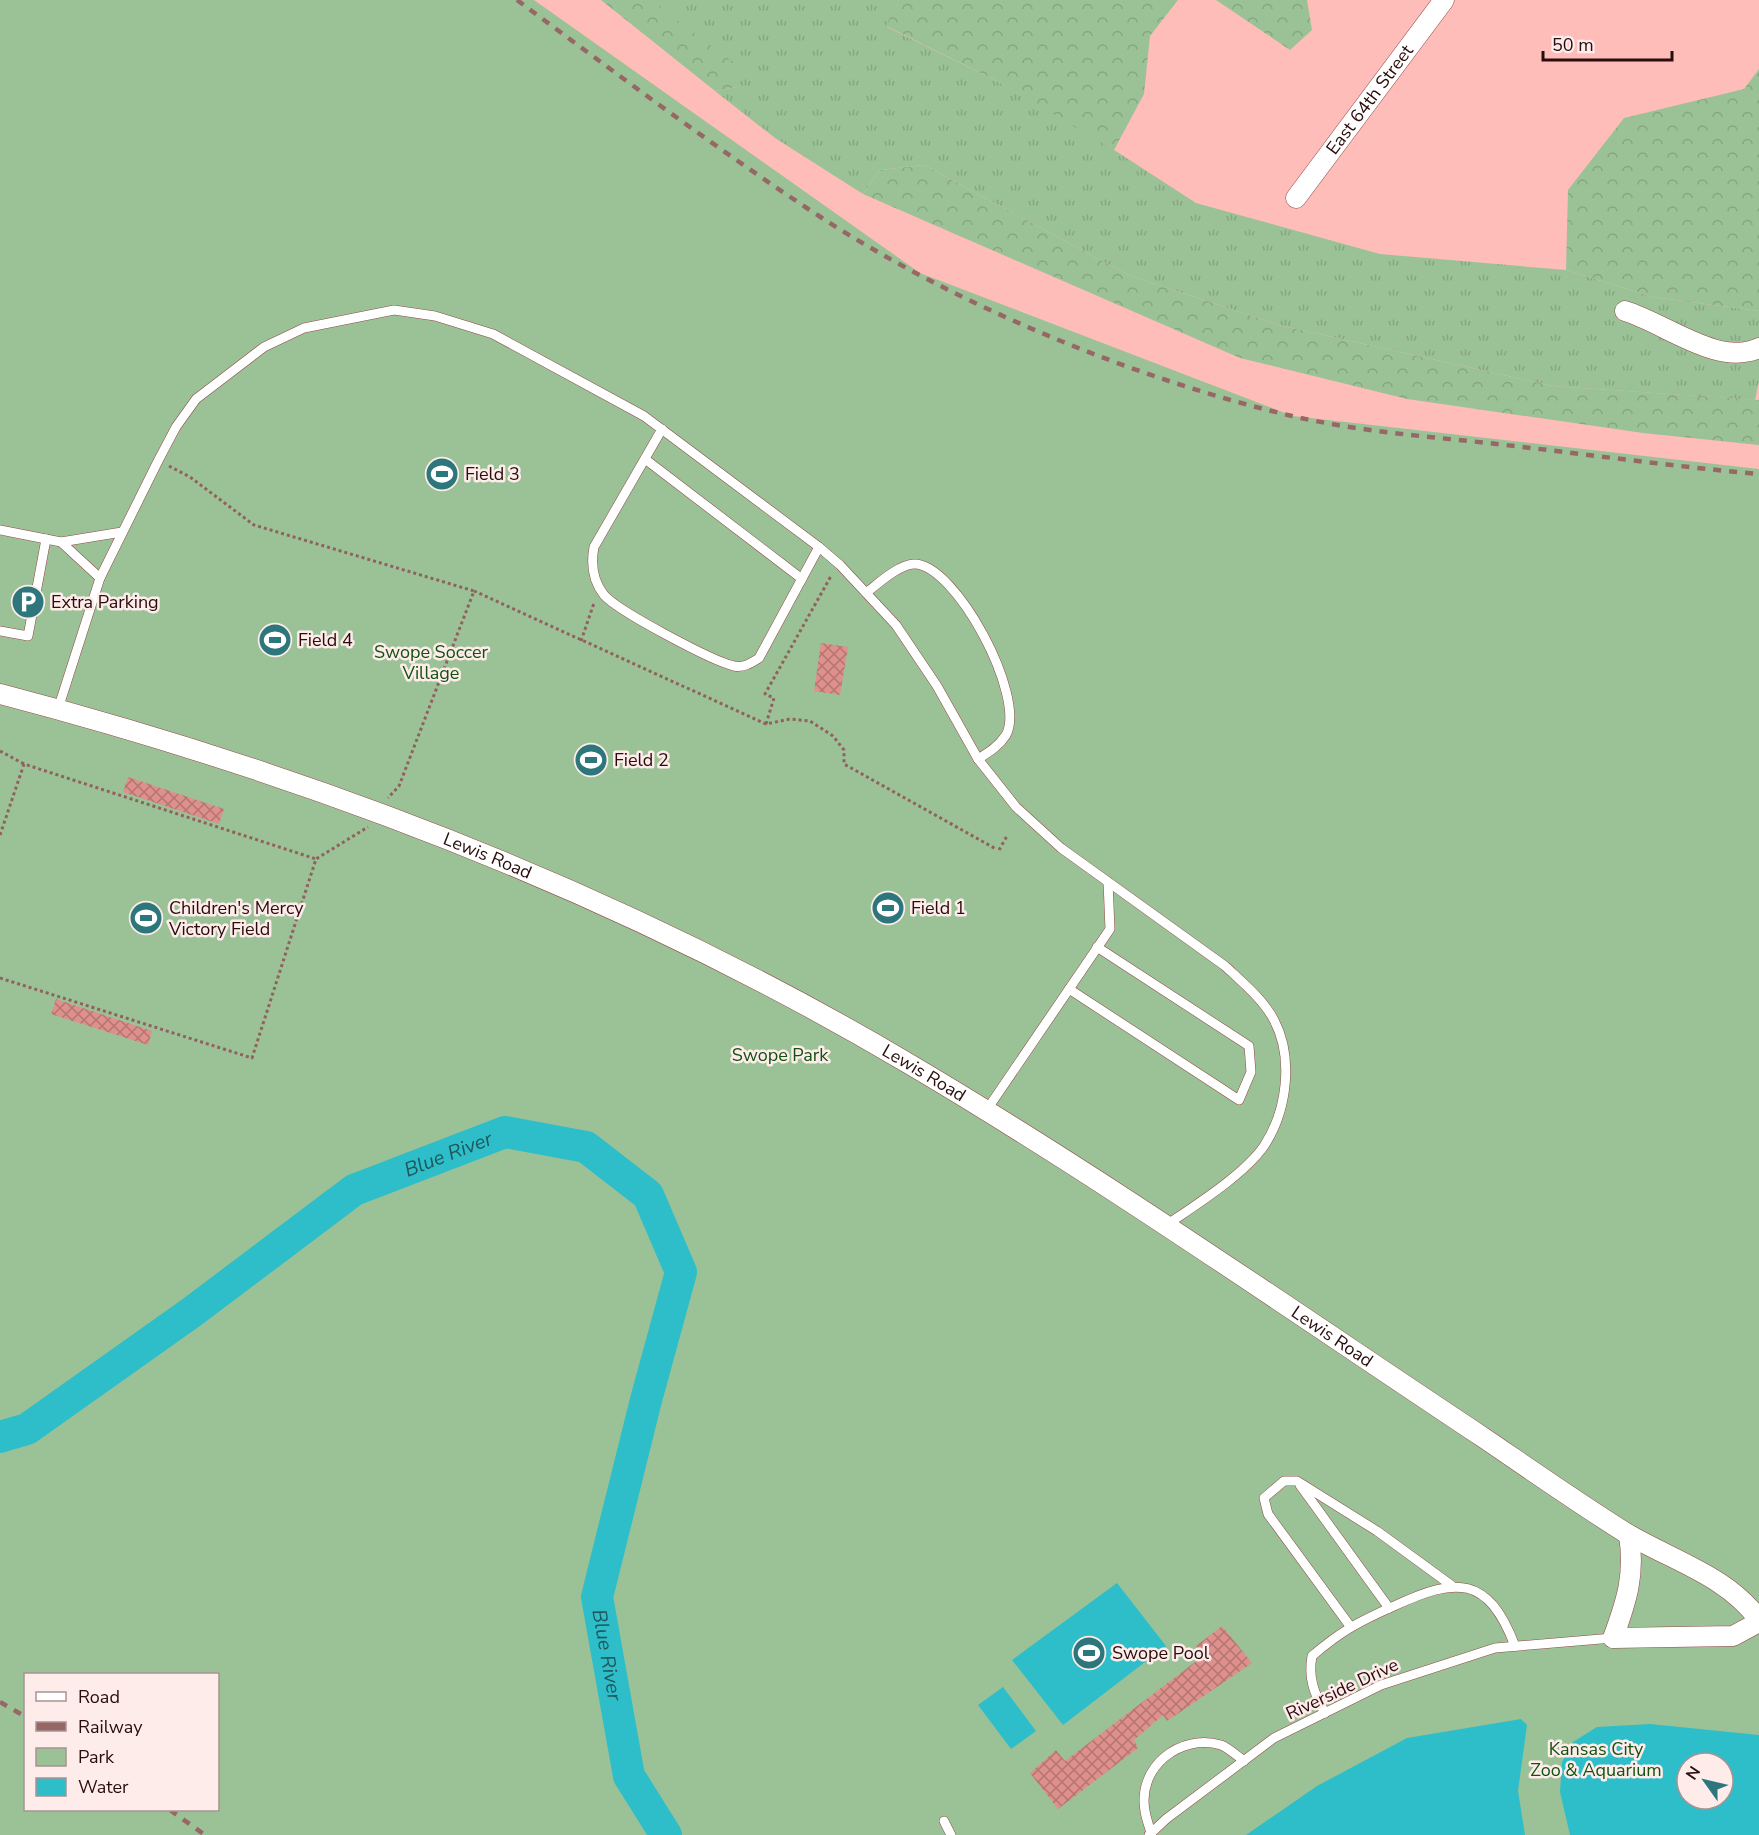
<svg xmlns="http://www.w3.org/2000/svg" width="1759" height="1835" viewBox="0 0 1759 1835" font-family="'Nunito Sans',sans-serif">
<defs>
<pattern id="grass-tufts" width="24" height="20" patternUnits="userSpaceOnUse" patternTransform="scale(1.5)"><rect width="24" height="20" fill="#9bc297"/><path d="M3 7l-1-3M5 7V3M7 7l1-3M15 17l-1-3M17 17v-4M19 17l1-3" fill="none" stroke="#86a681"/></pattern>
<pattern id="forest-crowns" width="20" height="18" patternUnits="userSpaceOnUse" patternTransform="scale(1.5)"><rect width="20" height="18" fill="#9bc297"/><path d="M2 6a3 3 0 1 1 6 0M12 15a3 3 0 1 1 6 0" fill="none" stroke="#86a681"/></pattern>
<pattern id="building-cross-hatch" width="8" height="8" patternUnits="userSpaceOnUse" patternTransform="scale(1.5)"><rect width="8" height="8" fill="#de908d"/><path d="M0 0l8 8M0 8l8-8" fill="none" stroke="#b47472"/></pattern>
</defs>
<rect width="100%" height="100%" fill="#febdb9"/>
<polygon fill="url(#grass-tufts)" points="650,0 899,0 887,27 995,80 1088,133 1196,203 1380,254 1566,270 1653,297 1759,311 1759,381 1755,400 1553,386 1283,326 1128,275 924,165 880,170 863,194 775,138 715,91 737,87"/>
<g fill="url(#forest-crowns)">
<polygon points="601,0 650,0 738,66 737,87 715,91"/>
<polygon points="899,0 1178,0 1150,36 1144,94 1114,150 995,80 886,26"/>
<polygon points="1216,0 1307,0 1312,30 1290,50"/>
<polygon points="1759,69 1759,311 1653,297 1566,270 1568,190 1624,118 1744,89"/>
<polygon points="924,165 1128,275 1283,326 1553,386 1759,400 1759,445 1643,433 1407,399 1240,358 863,194 880,170"/>
</g>
<path fill="#9bc297" fill-rule="evenodd" d="M 0,0 L 534,0 L 920,273 L 1293,416 L 1759,469 L 1759,1835 L 0,1835 ZM 26,1674 L 218,1674 L 218,1810 L 26,1810 ZM 1687,1763 L 1723,1763 L 1723,1799 L 1687,1799 Z"/>
<g fill="#2ebec9" fill-rule="evenodd">
<polygon points="1117,1583 1166,1646 1063,1725 1012,1660"/>
<polygon points="1003,1687 1036,1731 1011,1749 978,1705"/>
<polygon points="1521,1719 1527,1725 1518,1791 1525,1835 1246,1835 1317,1786 1407,1738"/>
<path d="M 1650,1724 L 1759,1735 L 1759,1835 L 1570,1835 L 1560,1792 L 1562,1762 L 1573,1742 L 1597,1727 ZM 1687,1763 L 1723,1763 L 1723,1799 L 1687,1799 Z"/>
</g>
<g fill="none" stroke-linecap="round" stroke-linejoin="round">
<path stroke="#2ebec9" stroke-width="32" id="s1" d="M 0,1437 L 27,1429 L 192,1312 L 354,1190 L 505,1132 L 586,1147 L 648,1195 L 681,1272 L 646,1400 L 597,1597 L 629,1776 L 666,1835"/>
</g>
<g fill="url(#building-cross-hatch)">
<polygon points="821,643 848,647 840,695 814,691"/>
<polygon points="128,777 224,809 219,824 123,792"/>
<polygon points="56,999 152,1031 148,1045 51,1014"/>
<polygon points="1222,1626 1252,1663 1167,1721 1163,1715 1134,1740 1138,1748 1058,1809 1030,1773 1056,1750 1065,1761 1203,1656 1196,1646"/>
</g>
<g fill="none" stroke-linecap="round" stroke-linejoin="round">
<g stroke="#904a49" stroke-width="10">
<g id="lane">
<path d="M 662,429 L 594,547 C 591,563 593,581 604,595 C 618,611 712,661 734,666 C 744,668 751,663 759,658 L 819,547"/>
<polyline points="645,459 802,579"/>
<polyline points="0,530 61,542 122,532"/>
<polyline points="61,542 100,578"/>
<path d="M 867,592 C 879,583 898,565 914,564 C 955,563 1027,697 1006,735 C 999,746 989,752 978,759"/>
<polyline points="0,631 28,636 46,539"/>
<path d="M 58,709 L 100,578 L 158,461 L 176,427 L 196,399 L 264,347 L 304,328 L 394,310 L 435,316 L 493,334 L 644,416 L 819,547 L 840,565 L 896,625 L 937,686 L 978,759 L 1016,807 L 1061,848 L 1225,966 C 1242,982 1263,999 1274,1020 C 1294,1058 1287,1111 1264,1146 C 1244,1175 1194,1206 1165,1226"/>
<polyline points="1069,989 1239,1100 1251,1072 1249,1046 1097,947"/>
<polyline points="986,1111 1110,929 1108,882"/>
<polyline points="1300,1485 1389,1608"/>
<polyline points="1350,1626 1268,1514 1264,1498 1284,1481 1297,1481 1377,1531 1451,1585"/>
<path d="M 1325,1713 C 1314,1693 1308,1678 1312,1656 C 1341,1631 1360,1621 1394,1606 C 1456,1577 1488,1575 1515,1646"/>
<polyline points="944,1821 951,1835"/>
<path d="M 1151,1833 C 1149,1826 1146,1818 1145,1811 C 1137,1767 1180,1733 1221,1745 C 1229,1748 1237,1756 1244,1761"/>
<polyline points="1149,1835 1166,1819 1274,1738 1381,1685 1495,1648 1613,1638"/>
</g>
</g>
<g stroke="#904a49" stroke-width="21">
<g id="street">
<path id="s2" d="M 1296,198 L 1444,0"/>
<path d="M 1625,311 C 1665,323 1718,367 1759,348"/>
<path id="s3" d="M 0,694 C 317,777 628,897 911,1065 C 1107,1181 1294,1312 1484,1438 C 1531,1470 1578,1503 1626,1533 C 1671,1560 1728,1576 1759,1620"/>
<path d="M 1629,1535 C 1635,1575 1627,1600 1613,1638 L 1733,1636 L 1759,1622"/>
</g>
</g>
<g stroke="#90615f" stroke-width="3" stroke-dasharray="3 3" stroke-linecap="butt">
<polyline points="169,466 190,477 254,525 474,591 399,786 388,798"/>
<polyline points="474,591 766,724 790,719 810,721 833,736 844,750 844,764 996,849"/>
<polyline points="581,641 594,603"/>
<polyline points="766,724 774,698 765,694 831,576"/>
<polyline points="0,751 24,764"/>
<polyline points="0,835 24,764 316,859"/>
<polyline points="999,850 1007,836"/>
<polyline points="0,978 252,1058 316,859 368,827"/>
</g>
<use href="#lane" stroke="#fff" stroke-width="9"/>
<use href="#street" stroke="#fff" stroke-width="20"/>
<g stroke="#976765" stroke-width="4.5" stroke-dasharray="8 8" stroke-linecap="butt">
<path d="M 517,0 C 617,74 718,150 822,218 C 958,306 1135,379 1292,416 C 1357,431 1422,436 1488,443 C 1578,453 1668,466 1759,474"/>
<polyline points="0,1702 26,1717"/>
<polyline points="170,1810 205,1835"/>
</g>
</g>
<defs>
<g id="stadium-disc" transform="scale(1.725)"><circle r="9.5" fill="#2d767c" stroke="#feeceb"/><path d="M0-5a6.5 5 0 1 0 0 10a6.5 5 0 1 0 0-10ZM-3.5-1.8h7v3.6h-7Z" fill="#fff"/></g>
<g id="parking-disc" transform="scale(1.725)"><circle r="9.5" fill="#2d767c" stroke="#feeceb"/><path d="M-3.5-5.5H1a3.5 3.5 0 0 1 0 7H-1V5.5H-3.5ZM-1-3.4V-.6H.8a1.4 1.4 0 0 0 0-2.8Z" fill="#fff"/></g>
</defs>
<g fill-rule="evenodd">
<use href="#stadium-disc" x="442" y="474"/>
<use href="#parking-disc" x="28" y="602"/>
<use href="#stadium-disc" x="275" y="640"/>
<use href="#stadium-disc" x="591" y="760"/>
<use href="#stadium-disc" x="888" y="908"/>
<use href="#stadium-disc" x="146" y="918"/>
<use href="#stadium-disc" x="1089" y="1653"/>
</g>
<g text-anchor="middle" stroke-width="5" stroke-linejoin="round" paint-order="stroke">
<g font-size="18" fill="#290c0c" stroke="#feeceb">
<text dy="6" stroke="none"><textPath href="#s2" startOffset="123">East 64th Street</textPath></text>
<text dy="6" stroke="none"><textPath href="#s3" startOffset="514">Lewis Road</textPath></text>
<text dy="6" stroke="none"><textPath href="#s3" startOffset="1002">Lewis Road</textPath></text>
<text dy="6" stroke="none"><textPath href="#s3" startOffset="1488">Lewis Road</textPath></text>
<text transform="translate(1342 1689) rotate(-25)" y="6">Riverside Drive</text>
</g>
<g font-size="18" fill="#290c0c" stroke="#feeceb" text-anchor="start">
<text x="465" y="480">Field 3</text>
<text x="51" y="608">Extra Parking</text>
<text x="298" y="646">Field 4</text>
<text x="614" y="766">Field 2</text>
<text x="169" y="914">Children's Mercy<tspan x="169" dy="21">Victory Field</tspan></text>
<text x="911" y="914">Field 1</text>
<text x="1112" y="1659">Swope Pool</text>
</g>
<g font-size="18" fill="#12520f" stroke="#feeceb">
<text x="431" y="658">Swope Soccer<tspan x="431" dy="21">Village</tspan></text>
<text x="780" y="1061">Swope Park</text>
<text x="1596" y="1755">Kansas City<tspan x="1596" dy="21">Zoo &amp; Aquarium</tspan></text>
</g>
<g font-size="20" font-style="italic" fill="#1f575c" stroke="#feeceb">
<text dy="7" stroke="none"><textPath href="#s1" startOffset="534">Blue River</textPath></text>
<text dy="7" stroke="none"><textPath href="#s1" startOffset="1234">Blue River</textPath></text>
</g>
</g>
<rect x="24" y="1673" width="195" height="138" fill="#feeceb" stroke="#a99292" stroke-width="1.5"/>
<rect x="36" y="1692" width="30" height="9" fill="#ffffff" stroke="#a99292" stroke-width="1.5"/>
<text x="78" y="1703" font-size="18" fill="#290c0c">Road</text>
<rect x="36" y="1722" width="30" height="9" fill="#976765" stroke="#a99292" stroke-width="1.5"/>
<text x="78" y="1733" font-size="18" fill="#290c0c">Railway</text>
<rect x="36" y="1748" width="30" height="18" fill="#9bc297" stroke="#a99292" stroke-width="1.5"/>
<text x="78" y="1763" font-size="18" fill="#290c0c">Park</text>
<rect x="36" y="1778" width="30" height="18" fill="#2ebec9" stroke="#a99292" stroke-width="1.5"/>
<text x="78" y="1793" font-size="18" fill="#290c0c">Water</text>
<g transform="translate(1705 1781) rotate(304)"><circle r="28" fill="#feeceb" stroke="#a99292" stroke-width="1.5"/>
<path d="M0-4.5L10 22L0 15L-10 22Z" fill="#2d767c"/>
<text y="-9" font-size="16" font-weight="bold" text-anchor="middle" fill="#290c0c">N</text>
</g>
<path d="M1543 51v9h129v-9" fill="none" stroke="#290c0c" stroke-width="3"/>
<text x="1552" y="51" font-size="18" fill="#290c0c" stroke="#feeceb" stroke-width="4.5" paint-order="stroke">50 m</text>
</svg>
